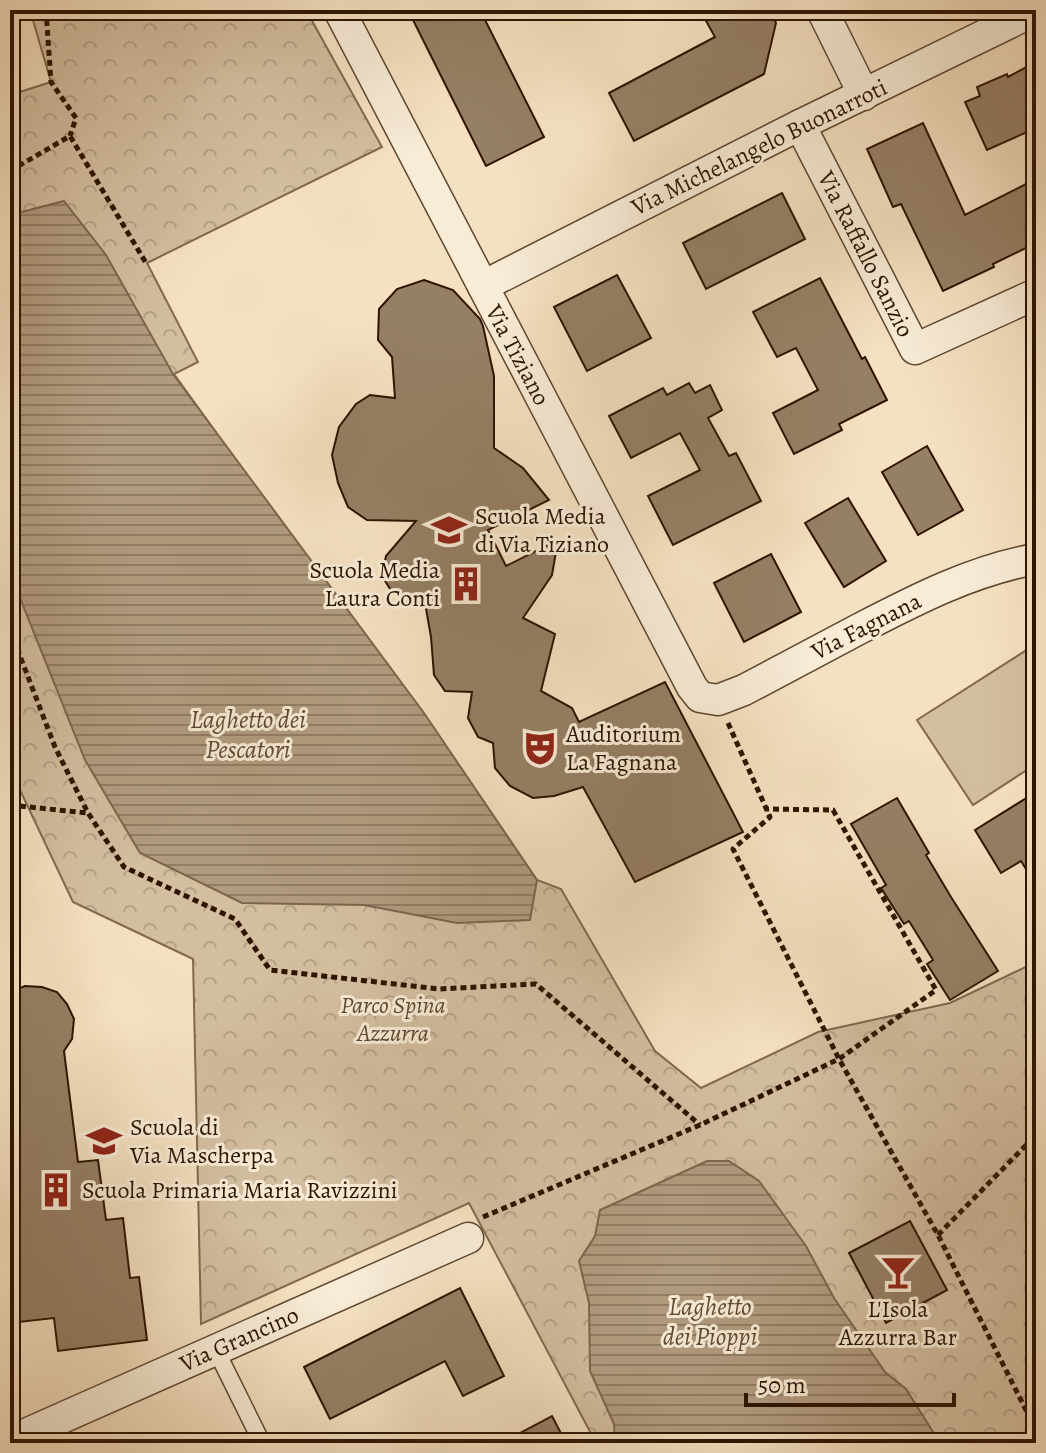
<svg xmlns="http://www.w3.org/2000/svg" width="1046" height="1453" viewBox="0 0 1046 1453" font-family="Alegreya,serif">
<defs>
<pattern id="forest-crowns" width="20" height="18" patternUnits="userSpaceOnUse" patternTransform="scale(2)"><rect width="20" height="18" fill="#d3bea0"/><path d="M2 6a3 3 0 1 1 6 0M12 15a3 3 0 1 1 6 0" fill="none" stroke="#b5a288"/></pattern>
<pattern id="water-rules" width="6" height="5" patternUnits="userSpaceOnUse" patternTransform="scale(2)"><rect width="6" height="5" fill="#b19b80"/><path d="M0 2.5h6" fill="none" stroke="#907d66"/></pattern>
</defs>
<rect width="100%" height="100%" fill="#f5e1c1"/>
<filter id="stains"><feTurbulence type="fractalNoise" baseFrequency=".0025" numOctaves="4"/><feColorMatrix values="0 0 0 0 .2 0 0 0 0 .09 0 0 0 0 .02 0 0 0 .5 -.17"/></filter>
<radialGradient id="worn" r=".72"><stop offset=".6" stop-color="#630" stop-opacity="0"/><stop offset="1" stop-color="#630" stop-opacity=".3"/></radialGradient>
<polygon fill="#d3bea0" stroke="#806950" stroke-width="2" points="1036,644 1036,764 973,805 917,720"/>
<polygon fill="url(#forest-crowns)" stroke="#806950" stroke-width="2" points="30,10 306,10 382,147 147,263 198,362 174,374 537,880 561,889 655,1051 701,1088 818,1032 950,1003 1036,962 1036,1443 596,1443 469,1203 201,1324 193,959 73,902 10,769 10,95 51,82"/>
<g fill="url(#water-rules)" stroke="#7c654d" stroke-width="2">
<polygon points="64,201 106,255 173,374 424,713 537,880 530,920 457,923 364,905 242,903 140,853 85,760 10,573 10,215"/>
<polygon points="707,1161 729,1161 759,1181 806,1246 834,1298 885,1372 906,1389 940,1443 615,1443 614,1424 590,1371 589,1303 579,1261 595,1236 600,1210"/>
</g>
<g fill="#957f65" stroke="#2c1401" stroke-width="2">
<polygon points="408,10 480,10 544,137 486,166"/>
<polygon points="700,10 769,10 776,23 764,74 634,141 609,93 715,37"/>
<polygon points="1036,62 1036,128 987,150 965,102 980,96 977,87 1007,74 1008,77"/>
<polygon points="923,123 965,215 1036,179 1036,243 993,264 994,267 943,291 901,204 893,207 867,149"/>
<polygon points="782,193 805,239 706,289 683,243"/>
<polygon points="617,275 651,338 587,371 554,307"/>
<polygon points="820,278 862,359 865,357 887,400 839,424 842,430 794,454 773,413 818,390 796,348 777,357 753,312"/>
<polygon points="424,280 453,290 480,319 483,326 494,376 494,448 523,468 549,500 488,530 506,566 558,540 552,575 523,618 555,634 541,691 572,708 579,722 665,682 743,832 635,882 583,787 554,796 533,798 510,786 495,768 493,743 478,737 468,718 472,692 445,691 434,675 431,637 425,603 407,602 392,592 382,576 386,556 416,521 367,520 348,507 338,483 332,455 339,427 356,404 370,395 395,398 392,357 378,340 379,309 397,289"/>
<polygon points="689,383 695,393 710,385 722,410 708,418 729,456 736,453 761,501 673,545 648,496 700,470 680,433 631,458 609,416 663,388 667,395"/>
<polygon points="927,446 963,510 918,535 882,472"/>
<polygon points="848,498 886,561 844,587 805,523"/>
<polygon points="771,554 801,612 744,642 714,583"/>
<polygon points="1036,792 1036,885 1021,861 1001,873 975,830"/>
<polygon points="897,798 929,853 926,855 951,897 998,971 950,1000 927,964 933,960 909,921 904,924 881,888 886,885 851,824"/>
<polygon points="25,986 42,987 57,992 67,1004 74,1019 72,1039 64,1051 78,1162 98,1160 106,1220 123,1218 130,1278 139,1277 147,1340 58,1351 54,1318 10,1323 10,992"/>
<polygon points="910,1221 947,1290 886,1323 849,1253"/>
<polygon points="460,1288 504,1376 463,1396 445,1361 330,1419 304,1367"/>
<polygon points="552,1416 566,1443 501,1443"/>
</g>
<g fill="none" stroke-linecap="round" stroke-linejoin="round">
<g stroke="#5e4731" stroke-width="19">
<polyline id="service" points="216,1350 262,1443"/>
</g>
<g stroke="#5e4731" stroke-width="33">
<g id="minor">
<path d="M 339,10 L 692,687 L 700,697 L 718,700 L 744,690 C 783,669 821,649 859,629 C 915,600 973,570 1036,559"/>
<polyline points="822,10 864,95"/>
<polyline points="800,125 915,349 1036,294"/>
<polyline points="483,286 800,125 1036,10"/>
<polyline points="10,1441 468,1238"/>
</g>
</g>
<g stroke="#2c1401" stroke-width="5" stroke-dasharray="6 4" stroke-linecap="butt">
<polyline points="46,10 51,82 76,118 70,136"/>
<polyline points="10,171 70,136 146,263"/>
<polyline points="10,630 55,747 88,813 124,867 235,919 270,970 439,989 536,984 700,1125"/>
<polyline points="728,723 770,817 733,849 839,1059 938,1235 1036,1430"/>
<polyline points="10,805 87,813"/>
<polyline points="483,1217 700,1125 839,1059 936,990 833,810 766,809"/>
<polyline points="938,1235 1036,1135"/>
</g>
<use href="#service" stroke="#f8ecd7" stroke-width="16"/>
<use href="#minor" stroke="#f8ecd7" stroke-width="30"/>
</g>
<defs>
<g id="school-bare" transform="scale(2.76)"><path d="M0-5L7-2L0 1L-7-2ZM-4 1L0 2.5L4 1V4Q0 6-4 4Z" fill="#8f2418" stroke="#f8ecd7" stroke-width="2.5" paint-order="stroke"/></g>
<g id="building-bare" transform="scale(2.76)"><path d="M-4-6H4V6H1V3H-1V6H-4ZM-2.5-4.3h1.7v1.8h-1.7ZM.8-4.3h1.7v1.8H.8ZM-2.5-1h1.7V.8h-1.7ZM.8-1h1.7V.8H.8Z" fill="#8f2418" stroke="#f8ecd7" stroke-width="2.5" paint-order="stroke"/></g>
<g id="theatre-bare" transform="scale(2.76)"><path d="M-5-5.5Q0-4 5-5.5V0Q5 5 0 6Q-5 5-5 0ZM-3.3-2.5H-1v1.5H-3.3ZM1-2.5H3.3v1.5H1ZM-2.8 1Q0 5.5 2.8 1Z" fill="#8f2418" stroke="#f8ecd7" stroke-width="2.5" paint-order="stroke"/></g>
<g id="bar-bare" transform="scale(2.76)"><path d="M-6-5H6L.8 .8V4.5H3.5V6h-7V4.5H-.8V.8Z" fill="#8f2418" stroke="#f8ecd7" stroke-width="2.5" paint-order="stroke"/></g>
</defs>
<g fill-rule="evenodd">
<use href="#school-bare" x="449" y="530"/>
<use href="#building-bare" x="466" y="584"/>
<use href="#theatre-bare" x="540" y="748"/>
<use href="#school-bare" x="104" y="1141"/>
<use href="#building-bare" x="56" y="1190"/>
<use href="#bar-bare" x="898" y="1272"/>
</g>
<g text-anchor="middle" stroke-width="6" stroke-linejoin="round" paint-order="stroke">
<g font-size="24" fill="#2c1401" stroke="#f8ecd7">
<text transform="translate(759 147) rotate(-26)" y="8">Via Michelangelo Buonarroti</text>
<text transform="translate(866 254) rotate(63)" y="8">Via Raffallo Sanzio</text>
<text transform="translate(518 355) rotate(62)" y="8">Via Tiziano</text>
<text transform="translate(866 626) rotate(-27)" y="8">Via Fagnana</text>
<text transform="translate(239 1339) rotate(-24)" y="8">Via Grancino</text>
</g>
<g font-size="24" fill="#2c1401" stroke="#f8ecd7" text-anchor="start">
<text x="475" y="524">Scuola Media<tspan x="475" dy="28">di Via Tiziano</tspan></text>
<text x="440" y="578" text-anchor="end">Scuola Media<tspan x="440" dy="28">Laura Conti</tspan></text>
<text x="566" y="742">Auditorium<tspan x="566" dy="28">La Fagnana</tspan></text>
<text x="130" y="1135">Scuola di<tspan x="130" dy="28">Via Mascherpa</tspan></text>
<text x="82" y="1198">Scuola Primaria Maria Ravizzini</text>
<text x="898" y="1317" text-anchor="middle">L'Isola<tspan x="898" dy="28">Azzurra Bar</tspan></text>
</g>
<g font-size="24" font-style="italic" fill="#5e4731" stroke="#f8ecd7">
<text x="393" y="1013">Parco Spina<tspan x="393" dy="28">Azzurra</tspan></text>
</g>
<g font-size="26" font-style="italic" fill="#614a34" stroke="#f8ecd7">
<text x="248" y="728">Laghetto dei<tspan x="248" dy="30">Pescatori</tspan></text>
<text x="710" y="1315">Laghetto<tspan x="710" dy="30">dei Pioppi</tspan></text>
</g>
</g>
<rect width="1046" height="1453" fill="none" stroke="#f5e1c1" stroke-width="40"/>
<rect x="12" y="12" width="1022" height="1429" fill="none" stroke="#2c1401" stroke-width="4"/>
<rect x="20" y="20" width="1006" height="1413" fill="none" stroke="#2c1401" stroke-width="2"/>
<path d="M746 1393v12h208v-12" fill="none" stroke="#2c1401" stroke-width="4"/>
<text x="758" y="1393" font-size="24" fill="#2c1401" stroke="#f8ecd7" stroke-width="6" paint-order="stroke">50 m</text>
<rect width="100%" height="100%" filter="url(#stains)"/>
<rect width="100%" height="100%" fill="url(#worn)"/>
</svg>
